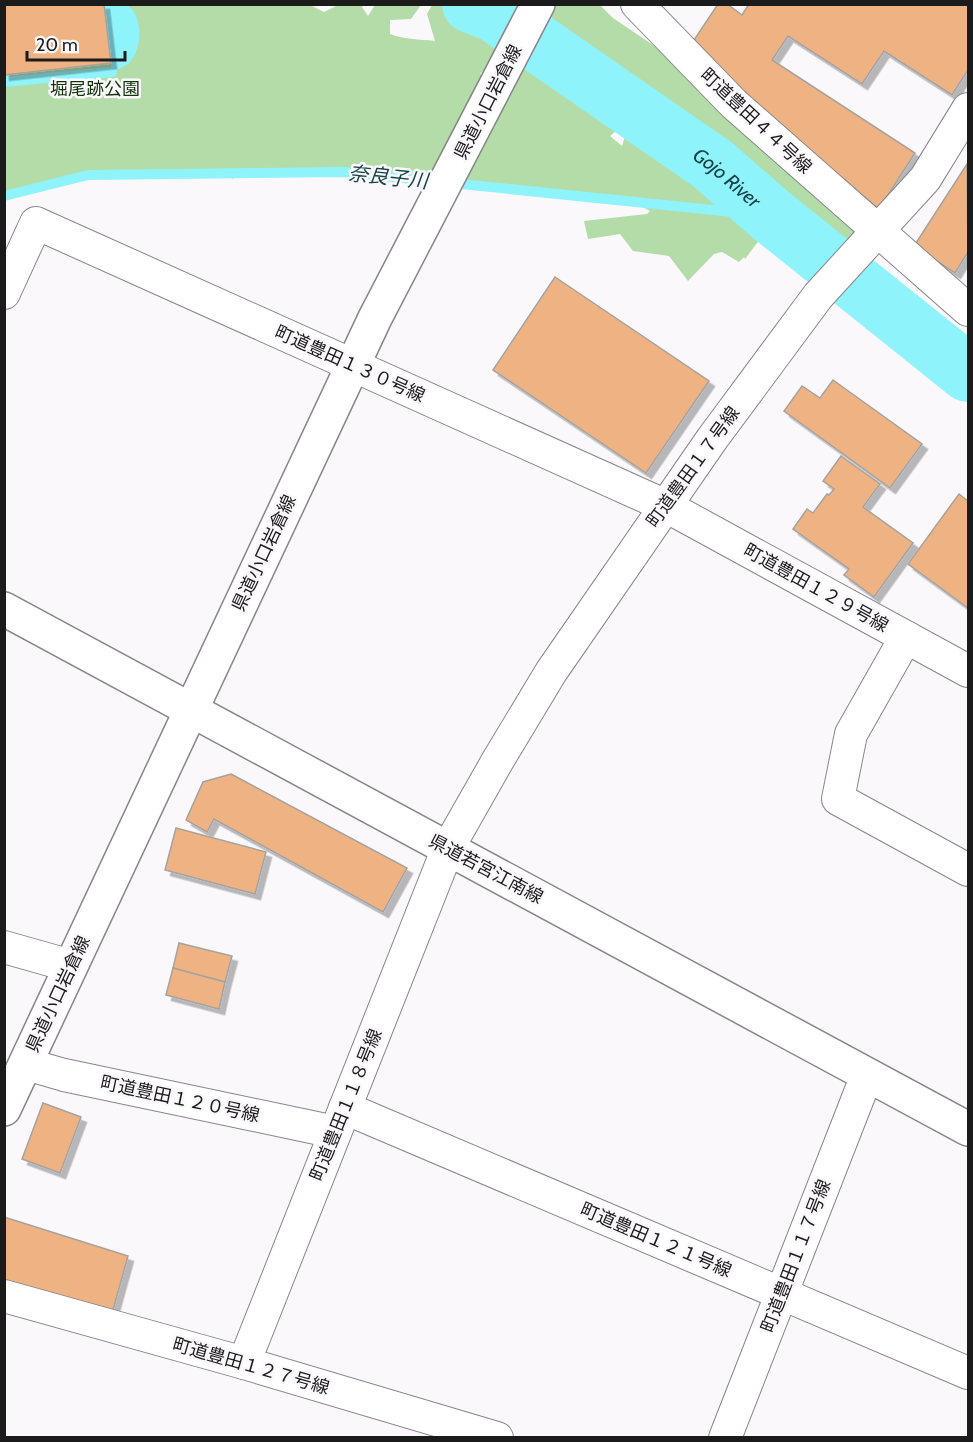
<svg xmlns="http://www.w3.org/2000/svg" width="973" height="1442" viewBox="0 0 973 1442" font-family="Cabin,'Noto Sans JP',sans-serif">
<defs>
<filter id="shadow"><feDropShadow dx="5.5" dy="5.5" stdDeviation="0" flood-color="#0004"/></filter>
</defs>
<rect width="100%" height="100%" fill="#faf8fb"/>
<g fill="#b3dca9">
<path d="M 308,4 L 324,12 L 336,6 L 332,5 L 364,4 L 362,7 L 368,16 L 375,5 L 421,5 L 411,19 L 390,20 L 390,34 C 406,40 419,39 435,41 L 427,14 L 432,5 L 456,5 L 473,8 L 501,30 L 507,53 L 490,63 L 480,74 L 496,81 L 513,43 L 580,65 L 614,103 L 622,126 L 610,136 L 622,146 L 627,131 L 656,137 L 676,154 L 706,171 L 707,183 L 735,190 L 754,220 L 766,231 L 745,259 L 744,257 L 739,262 L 722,252 L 714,254 L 688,281 L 669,256 L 633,251 L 620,234 L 588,239 L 584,221 L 647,214 L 650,211 L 634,202 L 592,197 L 581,201 L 548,193 L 344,172 L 283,173 L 279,177 L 253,177 L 252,173 L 238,173 L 233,179 L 226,173 L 88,175 L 5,194 L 4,5 Z"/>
<polygon points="520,5 600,5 613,18 659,49 681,73 858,231 850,245 826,254 808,233 775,225 749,185 716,174 682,150 658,114 587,61 575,36 537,26"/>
</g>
<path fill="#8ff3fc" d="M 104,5 C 111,4 122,2 128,6 C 144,17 142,51 129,63 C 125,67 117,69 112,72 Z"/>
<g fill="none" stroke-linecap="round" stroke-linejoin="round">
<g stroke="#8ff3fc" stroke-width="10">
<polyline points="4,82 112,72"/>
<polyline points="4,196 88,175 344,172 772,216"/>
</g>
<path stroke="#8ff3fc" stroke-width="58" id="s1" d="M 471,4 L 494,13 L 712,164 L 772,216 L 968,373"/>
</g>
<g fill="#efb383" stroke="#a5a2a0" stroke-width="1.5" filter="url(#shadow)">
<polygon points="4,4 104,4 111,63 4,75"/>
<polygon points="718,4 727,4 742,15 749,4 968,4 968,70 952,95 884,51 862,84 788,36 772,60 915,153 879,209 688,49"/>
<polygon points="967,164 968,252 955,273 914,246"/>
<polygon points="555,277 709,381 646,473 493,370"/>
<polygon points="833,380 922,444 890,488 784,411 802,386 820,398"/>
<polygon points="841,456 880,484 863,507 913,543 874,597 844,575 849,569 793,529 807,509 813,513 827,494 829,495 834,489 823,481"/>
<polygon points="959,494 968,501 968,608 908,564"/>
<polygon points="231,774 407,868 383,912 214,819 207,832 186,820 203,782"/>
<polygon points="176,828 266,852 255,894 165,870"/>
<polygon points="179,943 232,956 225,982 173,968"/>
<polygon points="173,968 225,982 219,1009 166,995"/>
<polygon points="43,1103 81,1117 60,1173 22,1159"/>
<polygon points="4,1217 128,1256 111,1317 4,1288"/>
</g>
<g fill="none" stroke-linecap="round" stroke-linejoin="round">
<g stroke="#878588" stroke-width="34">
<g id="minor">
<polyline points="637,4 734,104 968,310"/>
<polyline points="4,293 36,223 664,505 968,671"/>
<polyline points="906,637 851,734 838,799 968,870"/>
<polyline points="4,947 71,966"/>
<polyline points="26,1064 64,1075 335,1132"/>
<polyline points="345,1108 968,1373"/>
<polyline points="4,1296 244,1363 497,1438"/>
<polyline points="244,1363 448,848 498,760 551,672 712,439 818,296 925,179 968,109"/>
<polyline points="725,1438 867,1075"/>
</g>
</g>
<g stroke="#878588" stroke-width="36">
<g id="secondary">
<polyline points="4,609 968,1129"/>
<polyline points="4,1109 375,318 538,4"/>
</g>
</g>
<use href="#minor" stroke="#fff" stroke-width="32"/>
<use href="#secondary" stroke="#fff" stroke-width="33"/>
</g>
<g text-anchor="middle" stroke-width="5" stroke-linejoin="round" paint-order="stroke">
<g font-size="18" fill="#14330b" stroke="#faf8fb">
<text x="95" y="95">堀尾跡公園</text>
</g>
<g font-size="18" fill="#1c1b1c" stroke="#faf8fb">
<text transform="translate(488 102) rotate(-63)" y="6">県道小口岩倉線</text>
<text transform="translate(756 121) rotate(43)" y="6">町道豊田４４号線</text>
<text transform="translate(350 364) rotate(24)" y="6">町道豊田１３０号線</text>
<text transform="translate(693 467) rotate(-54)" y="6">町道豊田１７号線</text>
<text transform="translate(264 553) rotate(-65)" y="6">県道小口岩倉線</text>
<text transform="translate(816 588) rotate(29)" y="6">町道豊田１２９号線</text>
<text transform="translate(486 869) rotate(28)" y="6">県道若宮江南線</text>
<text transform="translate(58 994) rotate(-65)" y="6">県道小口岩倉線</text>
<text transform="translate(180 1099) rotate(12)" y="6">町道豊田１２０号線</text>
<text transform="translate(346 1105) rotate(-68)" y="6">町道豊田１１８号線</text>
<text transform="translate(656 1240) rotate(23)" y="6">町道豊田１２１号線</text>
<text transform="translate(796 1256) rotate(-69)" y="6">町道豊田１１７号線</text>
<text transform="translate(251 1366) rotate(16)" y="6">町道豊田１２７号線</text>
</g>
<g font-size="20" font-style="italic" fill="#164448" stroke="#faf8fb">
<text transform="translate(388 177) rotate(6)" y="7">奈良子川</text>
<text dy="7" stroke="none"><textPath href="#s1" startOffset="310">Gojo River</textPath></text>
</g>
</g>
<rect width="973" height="1442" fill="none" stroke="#1c1b1c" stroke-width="12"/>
<path d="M27 51v9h98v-9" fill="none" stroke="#1c1b1c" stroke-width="3"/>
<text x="36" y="51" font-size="18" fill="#1c1b1c" stroke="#faf8fb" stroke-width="4.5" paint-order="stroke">20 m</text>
</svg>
